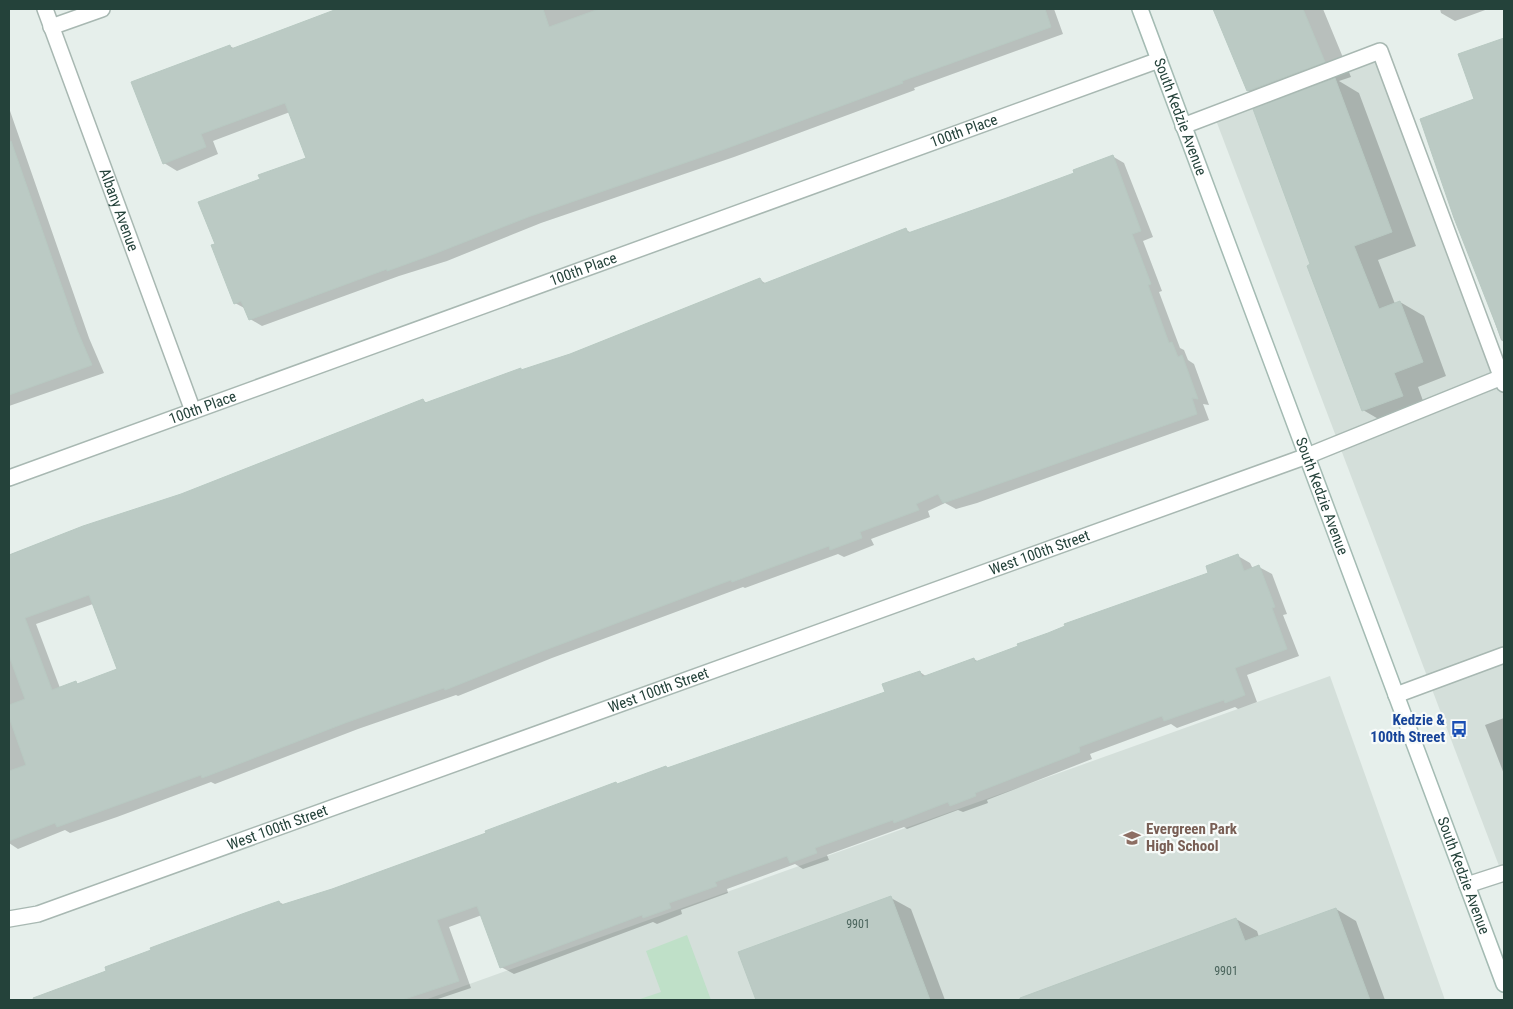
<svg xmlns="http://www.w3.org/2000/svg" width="1513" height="1009" viewBox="0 0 1513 1009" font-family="'Roboto Condensed',sans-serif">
<rect width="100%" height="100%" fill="#e6efeb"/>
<g fill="#d4dfda">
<polygon points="1380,51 1504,384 1504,879 1214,115"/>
<polygon points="1330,676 1445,1000 425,1000"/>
</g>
<polygon fill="#bfe0c8" points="687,935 711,1000 637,1000 661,992 646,951"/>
<g fill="#0003" fill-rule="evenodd">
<polygon points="343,9 1054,9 1063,34 914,88 915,90 734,157 541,223 447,261 399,276 262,326 250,319 246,309 235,303 216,245 308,159 290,112 213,141 218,154 177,171 164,163 230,46 235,49"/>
<polygon points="1215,9 1323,9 1351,77 1339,81 1359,93 1416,246 1378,260 1395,304 1400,302 1424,316 1446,376 1418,387 1426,409 1387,424 1363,410 1311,265 1271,104 1248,91"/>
<polygon points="1440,9 1488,9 1455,21 1441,13"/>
<polygon points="1504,39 1504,342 1501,340 1468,245 1476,100 1460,55"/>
<polygon points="9,108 89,338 104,373 9,406"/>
<path d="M 1112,156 L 1124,163 L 1153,237 L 1143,241 L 1162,291 L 1159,292 L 1180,348 L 1184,350 L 1188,360 L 1194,364 L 1209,405 L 1203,404 L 1209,420 L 977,503 L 956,509 L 945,503 L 928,511 L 930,517 L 871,539 L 874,545 L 844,557 L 838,554 L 745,588 L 743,587 L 552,658 L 458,696 L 456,695 L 358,729 L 215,784 L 211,782 L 117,817 L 70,833 L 65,830 L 18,849 L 9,843 L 9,555 L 84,527 L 182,495 L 423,401 L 428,403 L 520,369 L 523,371 L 571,355 L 760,280 L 767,284 L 906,230 L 912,233 L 1076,174 ZM 93,604 L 119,670 L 79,685 L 75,682 L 60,688 L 36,624 Z"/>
<polygon points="1238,556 1250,563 1253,569 1259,567 1272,574 1287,614 1283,615 1299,656 1247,675 1257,702 1238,709 1235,707 1177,728 1171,724 1090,754 1092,759 987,800 988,803 963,812 958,810 907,829 904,827 827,855 829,860 803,869 795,864 727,889 728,893 681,910 682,914 657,924 653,922 514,974 501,967 482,915 449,927 471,988 435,1000 43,1000 279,902 285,905 332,890 666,767 670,769 887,693 920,672 927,677 974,659 979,662 1210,574"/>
<polygon points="1504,718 1504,774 1485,725"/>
<polygon points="891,898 911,909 945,1000 757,1000 740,953"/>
<polygon points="1336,909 1356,921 1385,1000 1017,1000 1236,919 1257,931 1259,937"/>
</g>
<g fill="#bbcac4" stroke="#b8c9c2" fill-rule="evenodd">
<polygon points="337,9 543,9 549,27 599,9 1045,9 1051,27 902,81 903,83 722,150 528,217 434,254 387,271 387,269 249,320 241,301 234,304 211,245 215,244 198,202 260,179 258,175 306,158 285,103 201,134 206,147 163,164 131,82 230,45 231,49"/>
<polygon points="1213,9 1303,9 1325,62 1247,91"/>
<polygon points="1504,38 1504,339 1502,340 1454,218 1420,119 1474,99 1458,54"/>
<polygon points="1335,78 1392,232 1354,246 1379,309 1400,301 1423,362 1394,373 1403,396 1362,411 1307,266 1310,264 1253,109"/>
<polygon points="11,141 77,330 92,365 9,395 9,142"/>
<path d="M 1113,155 L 1141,231 L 1132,234 L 1151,284 L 1148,285 L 1169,343 L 1172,342 L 1178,357 L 1182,355 L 1198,399 L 1192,398 L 1197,414 L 964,496 L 943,503 L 938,494 L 916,504 L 919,510 L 860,532 L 862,538 L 830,550 L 829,546 L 732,582 L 731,580 L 540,652 L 445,690 L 444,688 L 345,723 L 202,778 L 201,775 L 104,810 L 57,827 L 55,823 L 9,841 L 9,771 L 26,765 L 9,717 L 9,705 L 25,699 L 9,656 L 9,555 L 83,526 L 181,494 L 423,399 L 425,403 L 521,368 L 521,370 L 570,354 L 760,278 L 763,284 L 906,228 L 908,233 L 1004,199 L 1074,173 L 1073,170 ZM 89,595 L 117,669 L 77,684 L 76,681 L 52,690 L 25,618 Z"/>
<polygon points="1238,554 1244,571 1259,565 1275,607 1272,608 1287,649 1235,668 1245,695 1225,703 1224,700 1164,721 1162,716 1079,747 1080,752 975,793 976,796 950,806 948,802 894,823 893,820 815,848 817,853 790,863 787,856 715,882 717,886 669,903 671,908 643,918 642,915 500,968 477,906 437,920 459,981 402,1000 34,1000 33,998 106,971 105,967 151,950 150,948 242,914 279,901 281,905 332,889 486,833 485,831 616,782 617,784 666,766 667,768 885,692 882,684 920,671 922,677 974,658 975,662 1018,646 1017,644 1048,633 1065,626 1064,624 1208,573 1206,566"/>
<polygon points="891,896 930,1000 756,1000 738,952"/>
<polygon points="1336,908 1370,1000 1020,1000 1020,998 1236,918 1245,941"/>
</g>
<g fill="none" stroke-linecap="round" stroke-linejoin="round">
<g stroke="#a8b8b2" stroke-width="18">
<g id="service">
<polyline points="1183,126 1380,51 1504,384"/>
<polyline points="1307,456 1502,377"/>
<polyline points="1467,885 1504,873"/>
</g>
</g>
<g stroke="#a8b8b2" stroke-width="18">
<g id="minor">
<path id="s1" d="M 45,9 L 193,411"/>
<polyline points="51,27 102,9"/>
<path id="s2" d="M 9,478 L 1159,60"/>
<polyline points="1396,695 1504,655"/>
<path id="s3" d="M 9,919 L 38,914 L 1307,456"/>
</g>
</g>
<g stroke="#a4bbb3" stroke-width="18">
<g id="secondary">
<path id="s4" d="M 1140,9 L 1504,984"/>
</g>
</g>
<use href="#service" stroke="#fff" stroke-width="15"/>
<use href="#minor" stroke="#fff" stroke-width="15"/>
<use href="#secondary" stroke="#fff" stroke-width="15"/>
</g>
<defs>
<g id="bus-bare" transform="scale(1.35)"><path d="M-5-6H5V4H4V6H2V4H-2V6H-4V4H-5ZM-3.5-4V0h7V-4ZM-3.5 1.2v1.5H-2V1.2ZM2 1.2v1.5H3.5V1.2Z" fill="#1a4fb4" stroke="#f7fbf9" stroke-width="2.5" paint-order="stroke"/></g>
<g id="school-bare" transform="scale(1.35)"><path d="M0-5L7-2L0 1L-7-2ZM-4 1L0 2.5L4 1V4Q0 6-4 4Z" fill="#8d6e63" stroke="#f7fbf9" stroke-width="2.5" paint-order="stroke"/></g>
</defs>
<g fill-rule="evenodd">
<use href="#bus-bare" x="1459" y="729"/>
<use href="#school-bare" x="1132" y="838"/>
</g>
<g text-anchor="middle" stroke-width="4.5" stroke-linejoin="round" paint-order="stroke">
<g font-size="12" fill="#4a645c">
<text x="858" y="928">9901</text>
<text x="1226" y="975">9901</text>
</g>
<g font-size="15" fill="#24423a" stroke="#f7fbf9">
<text dy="5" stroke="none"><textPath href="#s4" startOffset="115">South Kedzie Avenue</textPath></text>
<text dy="5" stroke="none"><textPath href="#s2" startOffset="1016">100th Place</textPath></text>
<text dy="5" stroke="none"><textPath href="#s1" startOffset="214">Albany Avenue</textPath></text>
<text dy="5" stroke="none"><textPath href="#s2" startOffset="611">100th Place</textPath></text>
<text dy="5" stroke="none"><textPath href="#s2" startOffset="206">100th Place</textPath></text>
<text dy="5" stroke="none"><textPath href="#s4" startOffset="520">South Kedzie Avenue</textPath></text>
<text dy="5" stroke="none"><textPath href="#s3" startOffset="1094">West 100th Street</textPath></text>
<text dy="5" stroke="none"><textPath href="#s3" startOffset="689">West 100th Street</textPath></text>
<text dy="5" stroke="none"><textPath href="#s3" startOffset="284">West 100th Street</textPath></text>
<text dy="5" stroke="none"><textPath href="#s4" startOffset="925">South Kedzie Avenue</textPath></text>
</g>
<g font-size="15" font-weight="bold" fill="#164399" stroke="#f7fbf9" text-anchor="end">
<text x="1445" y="725">Kedzie &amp;<tspan x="1445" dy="17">100th Street</tspan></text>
</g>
<g font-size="15" font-weight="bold" fill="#785e54" stroke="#f7fbf9" text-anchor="start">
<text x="1146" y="834">Evergreen Park<tspan x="1146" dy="17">High School</tspan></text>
</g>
</g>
<rect width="1513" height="1009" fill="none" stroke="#24423a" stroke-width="20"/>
</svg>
